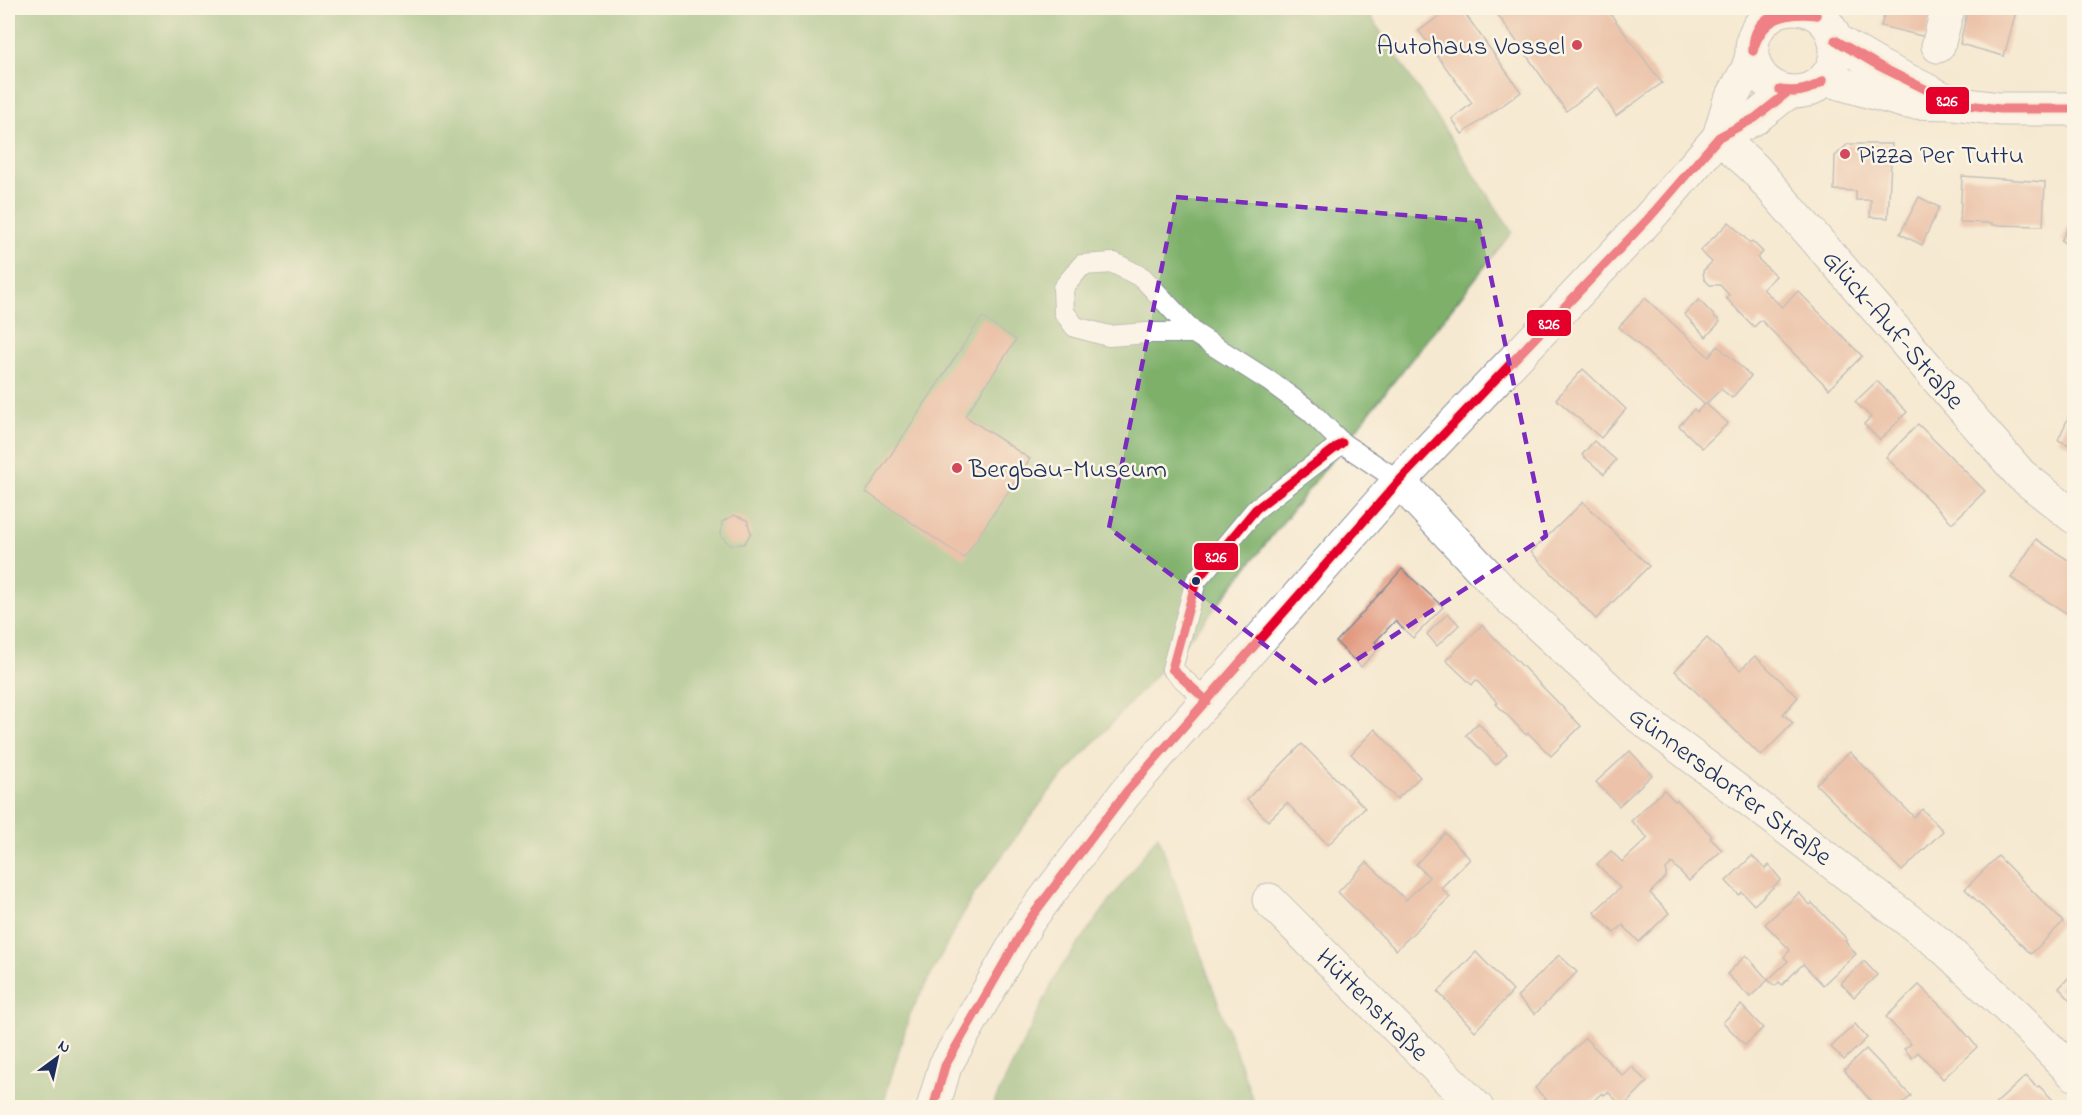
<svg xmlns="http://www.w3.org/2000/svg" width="2082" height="1115" viewBox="0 0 2082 1115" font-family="'Indie Flower',sans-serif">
<rect width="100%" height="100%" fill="#fcf5e5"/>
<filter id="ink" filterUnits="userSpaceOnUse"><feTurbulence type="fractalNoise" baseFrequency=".0167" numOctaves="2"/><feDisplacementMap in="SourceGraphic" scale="12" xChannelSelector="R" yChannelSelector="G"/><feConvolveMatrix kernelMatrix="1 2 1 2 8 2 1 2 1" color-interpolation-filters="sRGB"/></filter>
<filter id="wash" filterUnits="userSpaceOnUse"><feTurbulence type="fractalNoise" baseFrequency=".008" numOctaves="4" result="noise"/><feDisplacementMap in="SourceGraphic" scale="24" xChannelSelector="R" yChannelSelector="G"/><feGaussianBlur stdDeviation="1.35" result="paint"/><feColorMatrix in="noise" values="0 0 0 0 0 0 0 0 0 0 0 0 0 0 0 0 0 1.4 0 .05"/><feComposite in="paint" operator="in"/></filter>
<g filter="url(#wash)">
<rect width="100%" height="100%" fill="#f6e9d1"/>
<g fill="#7eb06b" stroke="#4c7064" stroke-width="1.5">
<polygon points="8,8 1365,8 1512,232 1203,623 1049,792 972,897 910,1014 882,1107 8,1107"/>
<polygon points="1158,835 1254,1103 1259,1107 992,1107 1058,972"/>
</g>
<g id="blocks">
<g fill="#e0947a">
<polygon points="1450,8 1461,8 1521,92 1462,134 1452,119 1472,103 1419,31"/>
<polygon points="1493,8 1606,8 1662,83 1616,116 1598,87 1566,111"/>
<polygon points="1886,8 1934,8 1926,37 1881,26"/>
<polygon points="1968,8 2017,8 2004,56 1960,44"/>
<polygon points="1848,144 1892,144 1888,218 1870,217 1871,200 1856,200 1856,191 1834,190 1835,156"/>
<polygon points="1962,176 2045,182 2043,226 1992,225 1992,223 1960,222"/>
<polygon points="1919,197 1939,207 1922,245 1900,234"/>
<polygon points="2074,215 2074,247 2061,241"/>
<polygon points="1729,222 1750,243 1752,241 1763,252 1757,258 1776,276 1763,289 1782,307 1798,291 1862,356 1829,389 1761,320 1754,327 1726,298 1729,295 1720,285 1710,285 1704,279 1703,271 1712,262 1700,251"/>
<polygon points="1645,298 1709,357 1718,346 1751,376 1732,398 1721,389 1706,404 1728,423 1702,448 1679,426 1694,409 1697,412 1704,404 1619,327"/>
<polygon points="1699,300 1720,322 1706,337 1684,314"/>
<polygon points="982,317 1016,340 965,416 1030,459 964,558 866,492"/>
<polygon points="1583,369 1626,409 1601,438 1556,399"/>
<polygon points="1877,381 1907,412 1880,440 1864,424 1871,417 1855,402"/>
<polygon points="2070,414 2074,416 2074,447 2058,440"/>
<polygon points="1918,424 1985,491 1952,523 1886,457"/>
<polygon points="1594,441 1616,460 1604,474 1582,455"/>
<polygon points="1583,502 1649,566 1596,619 1531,552"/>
<polygon points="734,515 747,520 751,533 744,544 730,545 721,536 722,522"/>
<polygon points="2036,539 2074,564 2074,618 2011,578"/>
<polygon points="1402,569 1443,607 1413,638 1395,621 1375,642 1380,647 1361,667 1336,642"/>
<polygon points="1448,613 1459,625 1437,646 1427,634"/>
<polygon points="1482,625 1581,726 1551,756 1528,733 1526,735 1512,720 1496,704 1498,703 1476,680 1472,685 1446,660"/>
<polygon points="1707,638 1740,670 1755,656 1798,697 1783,714 1793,723 1761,756 1675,671"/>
<polygon points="1478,723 1507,754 1496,765 1466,735"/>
<polygon points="1375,729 1420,777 1397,799 1351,754"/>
<polygon points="1302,744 1365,808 1328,845 1287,803 1268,821 1247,799"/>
<polygon points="1630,751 1652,775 1619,806 1596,782"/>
<polygon points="1850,752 1914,817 1922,809 1943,831 1902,871 1816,784"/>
<polygon points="1664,790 1675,801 1677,800 1712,836 1710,838 1722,850 1689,881 1672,863 1666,869 1666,877 1650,893 1669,913 1639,942 1623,925 1614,933 1594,912 1620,888 1597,864 1611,851 1622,862 1648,838 1631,821"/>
<polygon points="1445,833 1470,859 1441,888 1450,897 1396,950 1338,892 1367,862 1406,900 1429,877 1416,864"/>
<polygon points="1752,856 1765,869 1769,865 1781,880 1754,905 1742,892 1739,895 1726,881"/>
<polygon points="1998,856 2063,922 2031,954 1965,889"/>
<polygon points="1799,893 1810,905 1812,903 1843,935 1847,940 1845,941 1856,954 1823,985 1803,964 1782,985 1779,982 1775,986 1768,980 1788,961 1784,957 1790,950 1765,924"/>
<polygon points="1476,952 1513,991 1475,1031 1438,992"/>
<polygon points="1559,955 1577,972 1535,1014 1517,997"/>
<polygon points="1746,955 1768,980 1750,997 1727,974"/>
<polygon points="1864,961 1877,975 1854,997 1841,983"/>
<polygon points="2074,972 2074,1004 2059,988"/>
<polygon points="1919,985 1950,1015 1977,1047 1943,1079 1918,1052 1912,1058 1904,1049 1911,1044 1886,1017"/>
<polygon points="1741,1005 1763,1028 1745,1045 1723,1022"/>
<polygon points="1855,1024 1867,1038 1844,1060 1831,1047"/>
<polygon points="1585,1038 1623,1076 1632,1067 1647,1082 1623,1107 1608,1092 1604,1095 1602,1093 1588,1106 1589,1107 1554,1107 1535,1088"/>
<polygon points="1866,1049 1911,1096 1899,1107 1876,1107 1844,1070"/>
<polygon points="2026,1076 2037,1087 2039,1086 2060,1107 1992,1107"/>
</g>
</g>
</g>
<g filter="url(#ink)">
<use href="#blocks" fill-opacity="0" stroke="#888c98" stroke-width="1.5"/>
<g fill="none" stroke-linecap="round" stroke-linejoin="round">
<g stroke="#888c98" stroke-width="22">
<g id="lane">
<polyline points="1194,333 1147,333 1109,336 1075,327 1064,312 1063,288 1082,265 1114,263 1143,278 1194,333 1269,381 1310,411 1342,443 1399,481"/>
<polyline points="1207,701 1172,669 1196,581 1256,509 1342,443"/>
</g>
</g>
<g stroke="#888c98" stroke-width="35">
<g id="street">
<polyline points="1938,46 1948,8"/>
<polyline points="1719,137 1754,168 2021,475 2074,517"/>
<polyline points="1399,481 1505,594 1636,714 1941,945 2024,1023 2074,1074"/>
<polyline points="1269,900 1477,1108"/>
</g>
</g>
<g stroke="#888c98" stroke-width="35">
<g id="secondary">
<polyline points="1719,137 1729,103 1748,68 1752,55"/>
<polyline points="933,1108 945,1066 1029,920 1127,791 1399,481 1648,219 1719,137 1755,118 1788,92"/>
</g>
</g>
<g stroke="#888c98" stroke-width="35">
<g id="primary">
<circle cx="1794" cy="50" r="42"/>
<polyline points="1835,40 1881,67 1946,100"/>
<polyline points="1825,79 1906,102 1953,103 2000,109 2074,109"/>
</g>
</g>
<use href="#lane" stroke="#fff" stroke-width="20"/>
<use href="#street" stroke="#fff" stroke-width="33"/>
<use href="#secondary" stroke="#fff" stroke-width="33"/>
<use href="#primary" stroke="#fff" stroke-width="33"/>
<g stroke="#fcf5e5" stroke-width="14">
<g id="bus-1">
<polyline points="1835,40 1881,67 1953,103 2000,109 2074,109"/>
<path d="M 1753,51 C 1751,15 1787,3 1816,15"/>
<path d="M 1753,51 C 1762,18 1785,12 1816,15"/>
<path d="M 1780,90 C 1798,92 1809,90 1823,81"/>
<path d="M 1780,90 C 1796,95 1810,91 1823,81"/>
<polyline points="1207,701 1172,669 1196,581 1256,509 1342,443"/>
<polyline points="933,1108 945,1066 1029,920 1127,791 1399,481 1648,219 1719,137 1755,118 1788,92"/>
</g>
</g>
<use href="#bus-1" stroke="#e4002b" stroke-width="9"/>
</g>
</g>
<path d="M0 0H2082V1115H0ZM 1176,197 L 1479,221 L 1546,536 L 1318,685 L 1109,528 Z" fill="#f6e9d1" fill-opacity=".55" fill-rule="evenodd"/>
<path fill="none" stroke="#7b2cbf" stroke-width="4.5" stroke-dasharray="12 8" stroke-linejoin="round" d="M 1176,197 L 1479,221 L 1546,536 L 1318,685 L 1109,528 Z"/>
<g fill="#d1495b" stroke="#fcf5e5" stroke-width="2">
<circle cx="1577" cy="45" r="6"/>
<circle cx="1845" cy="154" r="6"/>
<circle cx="957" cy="468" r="6"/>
</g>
<circle fill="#1b2f5e" stroke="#fcf5e5" stroke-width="2" cx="1196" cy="581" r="5"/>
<g text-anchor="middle" stroke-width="5" stroke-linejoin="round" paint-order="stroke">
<g font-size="27" fill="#1b2f5e" stroke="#fcf5e5" text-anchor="start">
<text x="1565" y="54" text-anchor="end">Autohaus Vossel</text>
<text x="1857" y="163">Pizza Per Tuttu</text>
<text x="969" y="477">Bergbau-Museum</text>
</g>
<g font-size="27" fill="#1b2f5e" stroke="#fcf5e5">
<text transform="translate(1894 329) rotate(49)" y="9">Glück-Auf-Straße</text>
<text transform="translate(1731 785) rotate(37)" y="9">Günnersdorfer Straße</text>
<text transform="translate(1373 1004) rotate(45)" y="9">Hüttenstraße</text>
</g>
</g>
<g stroke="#fcf5e5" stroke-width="2">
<rect x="1925" y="86" width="45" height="29" rx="6" fill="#e4002b"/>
<rect x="1526" y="309" width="46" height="28" rx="6" fill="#e4002b"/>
<rect x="1193" y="542" width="46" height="29" rx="6" fill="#e4002b"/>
</g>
<g font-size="16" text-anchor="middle" font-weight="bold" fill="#fff">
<text x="1947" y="106">826</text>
<text x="1549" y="329">826</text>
<text x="1216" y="562">826</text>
</g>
<rect width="2082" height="1115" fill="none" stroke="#fcf5e5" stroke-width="30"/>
<g transform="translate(57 1058) rotate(33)" stroke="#fcf5e5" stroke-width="4.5" paint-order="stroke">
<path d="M0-4.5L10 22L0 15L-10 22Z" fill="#1b2f5e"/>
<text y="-9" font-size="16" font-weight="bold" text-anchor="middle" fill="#1b2f5e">N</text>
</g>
</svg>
